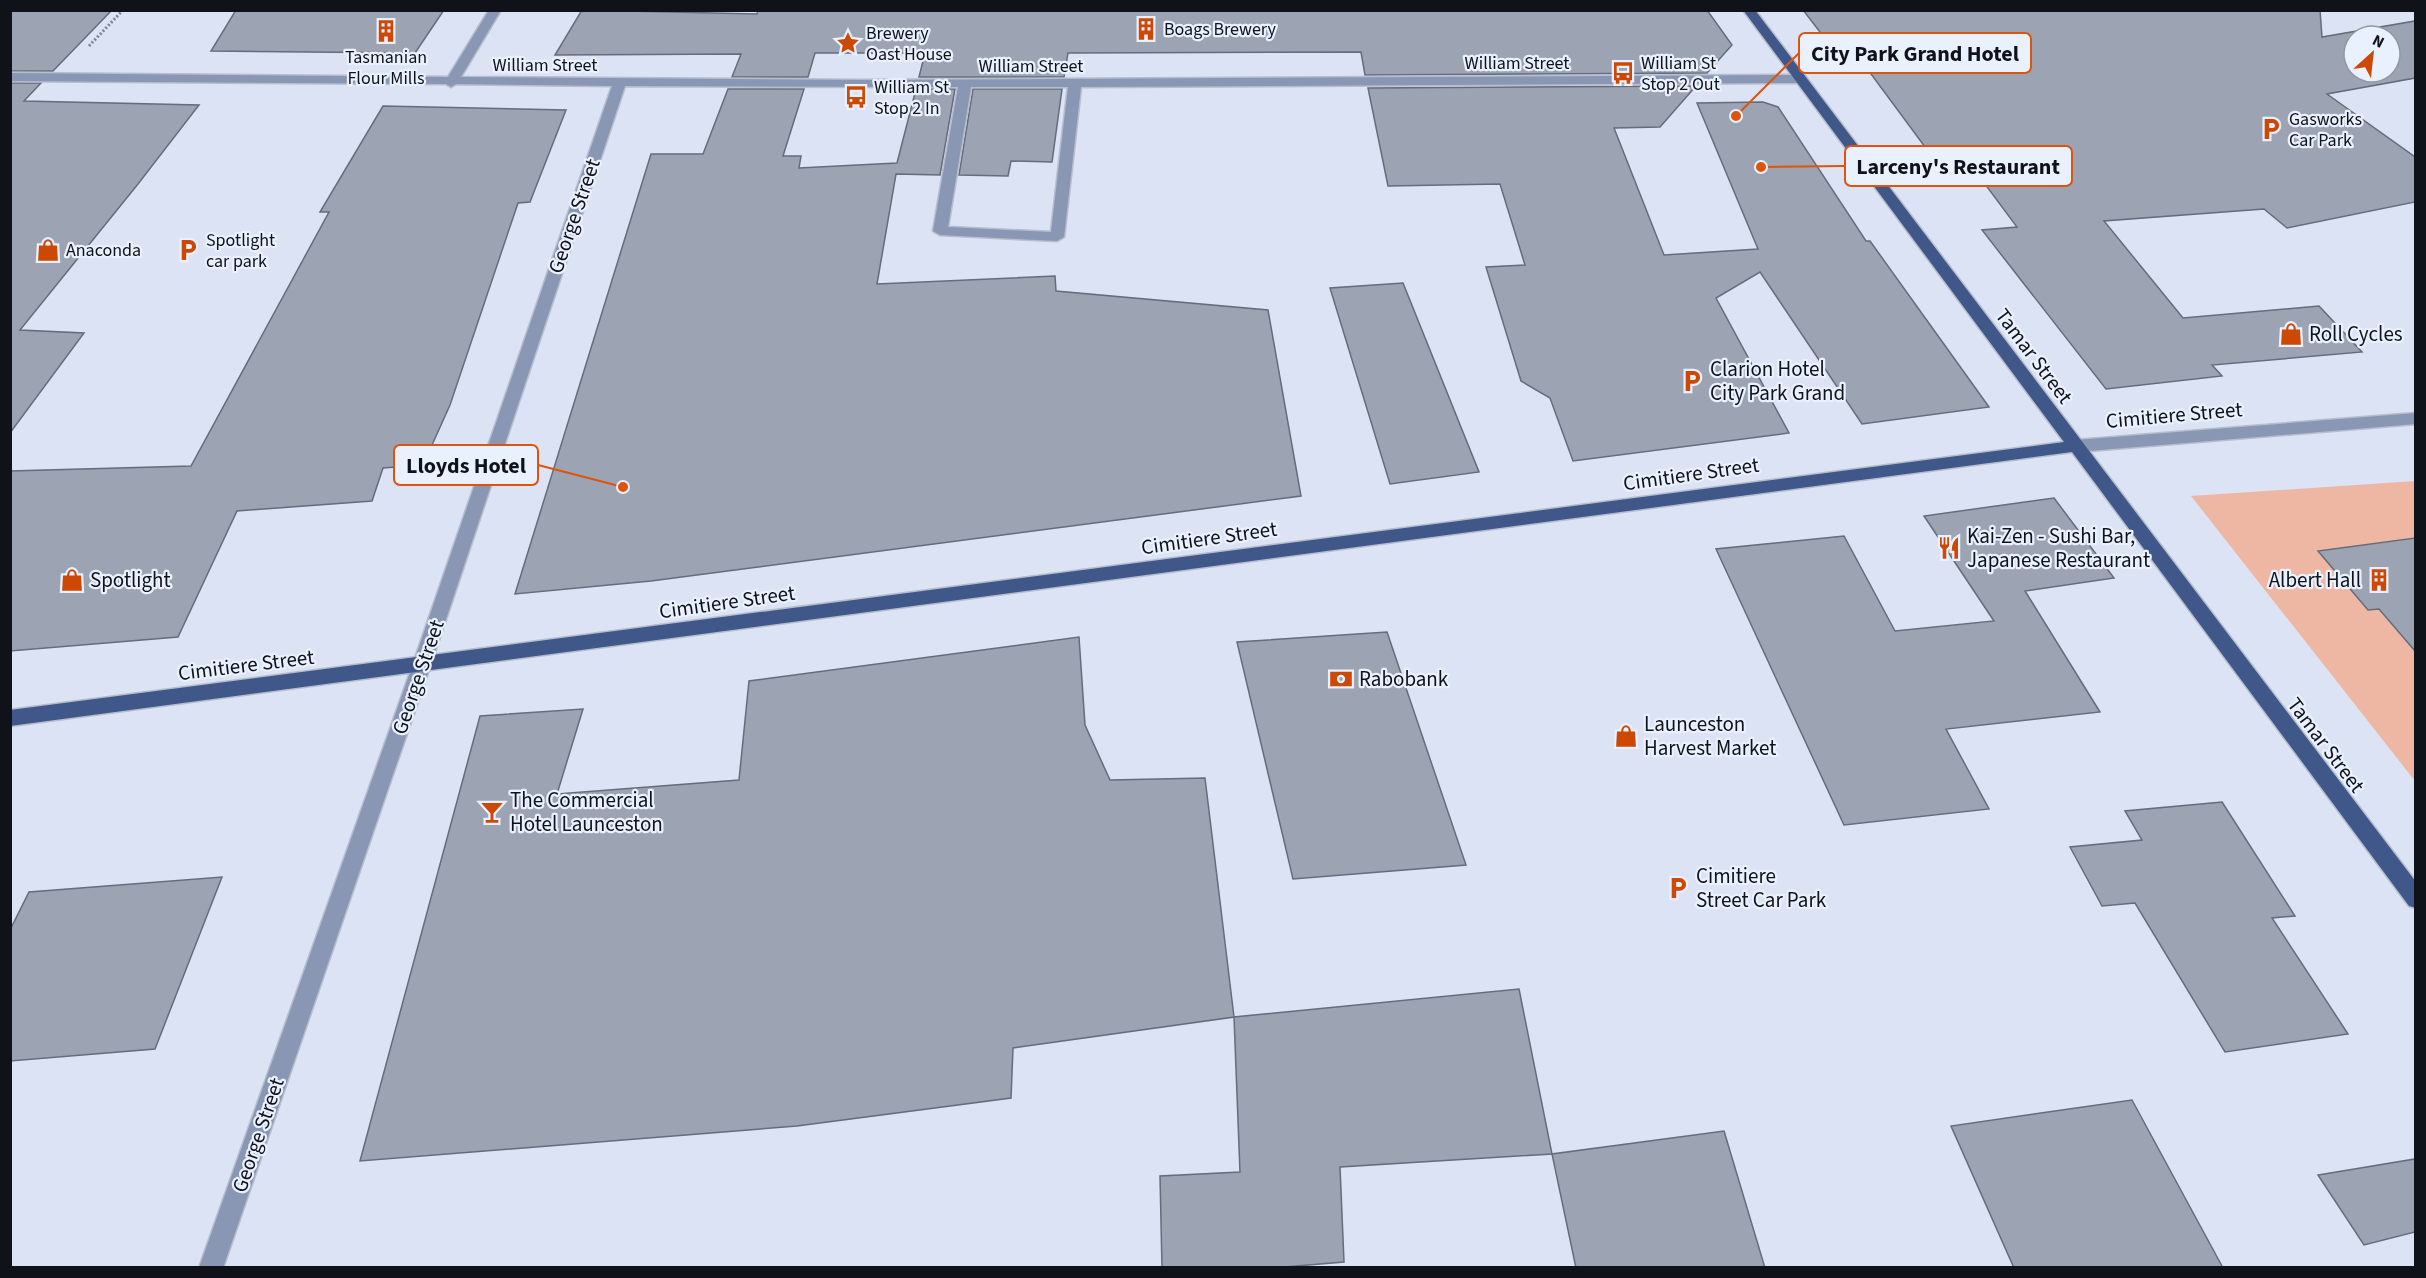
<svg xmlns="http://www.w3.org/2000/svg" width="2426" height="1278" viewBox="0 0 2426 1278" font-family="'Source Sans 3',sans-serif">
<rect width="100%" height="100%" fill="#dbe3f4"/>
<polygon fill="#edb7a4" points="2415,481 2415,781 2191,496"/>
<g fill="#9ca4b4" stroke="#656c7b" stroke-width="1.5" fill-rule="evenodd">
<polygon points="10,10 112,10 53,71 10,71"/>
<polygon points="236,10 444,10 415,53 211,51"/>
<polygon points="582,10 757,14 758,10 1707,10 1732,45 1707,73 1365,75 1361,52 1068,53 1064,77 919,77 925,53 815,53 808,77 732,77 741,54 555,55"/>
<path d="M 1803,10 L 2320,10 L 2322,37 L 2415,21 L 2415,78 L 2327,94 L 2415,157 L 2415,202 L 2287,228 L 2264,209 L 2104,221 L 2183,318 L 2319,306 L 2362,352 L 2212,365 L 2222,376 L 2106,389 L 1982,230 L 2017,227 L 1959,149 L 1928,151 L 1857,55 L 1837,54 ZM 2354,36 L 2390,36 L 2390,72 L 2354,72 Z"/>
<polygon points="10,83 41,83 24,101 199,105 138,184 20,330 84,333 10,433"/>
<polygon points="1696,86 1660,127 1614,128 1664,255 1758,249 1697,103 1763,102 1778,107 1866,241 1870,241 1989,407 1862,424 1760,272 1716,298 1789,433 1573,461 1550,398 1521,381 1486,267 1525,265 1500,184 1388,186 1368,88"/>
<polygon points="728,89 804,89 783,156 801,156 799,168 897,163 916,89 955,89 940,175 896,174 877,284 1055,276 1056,291 1268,310 1301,496 651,581 515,594 651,154 703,154"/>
<polygon points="973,89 1062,89 1052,162 1011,161 1008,176 959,175"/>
<polygon points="383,106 566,110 530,202 518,203 450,405 423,465 383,468 372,501 237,511 178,637 10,651 10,471 191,466 329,212 320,212"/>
<polygon points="1403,283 1479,472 1390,484 1330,288"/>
<polygon points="2054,498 2114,578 2025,591 2100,712 1946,729 1989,809 1844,825 1716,549 1844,536 1895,631 1994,621 1924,516"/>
<polygon points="2415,538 2415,651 2379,609 2368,610 2318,551"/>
<polygon points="1387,632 1466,865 1293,879 1237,642"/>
<polygon points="1079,637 1085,725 1110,780 1205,778 1234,1017 1013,1048 1011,1098 797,1126 360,1161 480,716 583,709 557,794 739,780 749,681"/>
<polygon points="2222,802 2295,916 2272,918 2348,1034 2225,1052 2135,903 2102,906 2070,847 2142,840 2125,811"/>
<polygon points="222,877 155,1049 10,1061 10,930 29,892"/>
<polygon points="1519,989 1552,1154 1340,1167 1344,1262 1272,1268 1162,1268 1160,1176 1240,1172 1234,1017"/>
<polygon points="2132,1100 2223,1268 2014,1268 1951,1126"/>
<polygon points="1724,1131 1765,1268 1576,1268 1552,1154"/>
<polygon points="2415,1159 2415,1232 2364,1245 2318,1175"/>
</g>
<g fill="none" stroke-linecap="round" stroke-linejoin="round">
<g stroke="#b6bdcc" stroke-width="3">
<g id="minor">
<path d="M 489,10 L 501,10 L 461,77 L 861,80 L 1800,75 L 1806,79 L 1800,83 L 1081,87 L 1064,237 L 1057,241 L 940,235 L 933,231 L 958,87 L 625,86 L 431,664 L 223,1268 L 199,1268 L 413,664 L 612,86 L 456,84 L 451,87 L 446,84 L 10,81 L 10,73 L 448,77 ZM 971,87 L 1068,87 L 1051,232 L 948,227 Z"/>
<polygon points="2416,413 2416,424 2076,452 2068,446 2076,440"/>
</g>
</g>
<g stroke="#b6bdcc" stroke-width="3">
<polygon id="major" points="1743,10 1755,10 2416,882 2416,908 2409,906 2072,452 10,726 10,710 2064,442"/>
</g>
<polyline stroke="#7d838f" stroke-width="3" stroke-dasharray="2 2" stroke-linecap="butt" points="89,46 123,10"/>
<use href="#minor" fill="#8997b4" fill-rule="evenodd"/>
<use href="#major" fill="#40578a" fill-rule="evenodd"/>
</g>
<defs>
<g id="building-bare" transform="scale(1.8)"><path d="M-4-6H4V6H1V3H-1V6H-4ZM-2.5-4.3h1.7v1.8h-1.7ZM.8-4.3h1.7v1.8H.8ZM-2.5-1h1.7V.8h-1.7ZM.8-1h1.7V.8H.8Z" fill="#cd4803" stroke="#eaf1fe" stroke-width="2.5" paint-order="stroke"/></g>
<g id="sight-bare" transform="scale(1.8)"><path d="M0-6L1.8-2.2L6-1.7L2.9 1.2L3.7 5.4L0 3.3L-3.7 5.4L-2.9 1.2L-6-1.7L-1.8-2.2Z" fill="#cd4803" stroke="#eaf1fe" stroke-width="2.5" paint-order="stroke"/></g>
<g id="bus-bare" transform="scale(1.8)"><path d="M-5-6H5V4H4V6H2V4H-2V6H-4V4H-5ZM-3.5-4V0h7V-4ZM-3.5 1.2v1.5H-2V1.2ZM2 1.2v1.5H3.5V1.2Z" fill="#cd4803" stroke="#eaf1fe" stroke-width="2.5" paint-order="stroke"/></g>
<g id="parking-bare" transform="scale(1.8)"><path d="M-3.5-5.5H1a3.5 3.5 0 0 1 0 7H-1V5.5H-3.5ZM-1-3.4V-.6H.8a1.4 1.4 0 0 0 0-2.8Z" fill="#cd4803" stroke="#eaf1fe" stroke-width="2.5" paint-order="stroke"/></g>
<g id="shop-bare" transform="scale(1.8)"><path d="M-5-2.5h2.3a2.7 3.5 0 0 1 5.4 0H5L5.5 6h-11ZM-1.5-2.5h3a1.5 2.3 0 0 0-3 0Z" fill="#cd4803" stroke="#eaf1fe" stroke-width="2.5" paint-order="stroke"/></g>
<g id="restaurant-bare" transform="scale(1.8)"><path d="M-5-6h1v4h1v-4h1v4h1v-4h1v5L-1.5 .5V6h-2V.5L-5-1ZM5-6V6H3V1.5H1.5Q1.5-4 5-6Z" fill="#cd4803" stroke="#eaf1fe" stroke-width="2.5" paint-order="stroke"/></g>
<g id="bank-bare" transform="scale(1.8)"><path d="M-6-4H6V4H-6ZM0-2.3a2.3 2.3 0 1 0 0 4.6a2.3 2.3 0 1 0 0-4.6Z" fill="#cd4803" stroke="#eaf1fe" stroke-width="2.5" paint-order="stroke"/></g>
<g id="bar-bare" transform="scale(1.8)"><path d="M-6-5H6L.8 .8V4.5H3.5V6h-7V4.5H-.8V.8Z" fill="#cd4803" stroke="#eaf1fe" stroke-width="2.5" paint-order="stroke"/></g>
</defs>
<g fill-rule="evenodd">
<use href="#building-bare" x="1146" y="29"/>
<use href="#building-bare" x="386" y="31"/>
<use href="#sight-bare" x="848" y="43"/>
<use href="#bus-bare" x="1623" y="73"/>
<use href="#bus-bare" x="856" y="97"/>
<use href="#parking-bare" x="2271" y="129"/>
<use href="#shop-bare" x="48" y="250"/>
<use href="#parking-bare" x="188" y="250"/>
<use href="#shop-bare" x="2291" y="334"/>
<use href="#parking-bare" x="1692" y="381"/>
<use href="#restaurant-bare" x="1949" y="548"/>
<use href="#shop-bare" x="72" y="580"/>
<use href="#building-bare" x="2379" y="580"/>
<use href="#bank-bare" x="1341" y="679"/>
<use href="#shop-bare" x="1626" y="736"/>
<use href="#bar-bare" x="492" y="812"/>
<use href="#parking-bare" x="1678" y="888"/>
</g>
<g text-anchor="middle" stroke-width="4.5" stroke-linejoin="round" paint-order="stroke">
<g font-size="18" fill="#0f1218" stroke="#eaf1fe" text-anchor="start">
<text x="1164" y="35">Boags Brewery</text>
<text x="866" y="39">Brewery<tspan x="866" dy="21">Oast House</tspan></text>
<text x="386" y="63" text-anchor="middle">Tasmanian<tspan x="386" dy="21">Flour Mills</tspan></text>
<text x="1641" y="69">William St<tspan x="1641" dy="21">Stop 2 Out</tspan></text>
<text x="874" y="93">William St<tspan x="874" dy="21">Stop 2 In</tspan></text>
<text x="2289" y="125">Gasworks<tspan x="2289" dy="21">Car Park</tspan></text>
<text x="206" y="246">Spotlight<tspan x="206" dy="21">car park</tspan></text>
<text x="66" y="256">Anaconda</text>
</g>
<g font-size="18" fill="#0f1218" stroke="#eaf1fe">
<text x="1517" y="69">William Street</text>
<text x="545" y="71">William Street</text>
<text x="1031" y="72">William Street</text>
</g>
<g font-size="21" fill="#0f1218" stroke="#eaf1fe">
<text transform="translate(574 216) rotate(-71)" y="7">George Street</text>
<text transform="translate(2034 356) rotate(53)" y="7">Tamar Street</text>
<text transform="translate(2174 415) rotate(-5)" y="7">Cimitiere Street</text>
<text transform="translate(1691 474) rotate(-8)" y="7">Cimitiere Street</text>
<text transform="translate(1209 538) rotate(-8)" y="7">Cimitiere Street</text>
<text transform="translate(727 602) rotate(-8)" y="7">Cimitiere Street</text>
<text transform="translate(246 665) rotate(-7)" y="7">Cimitiere Street</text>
<text transform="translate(418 677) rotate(-71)" y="7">George Street</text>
<text transform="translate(2326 745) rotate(53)" y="7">Tamar Street</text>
<text transform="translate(258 1135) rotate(-71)" y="7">George Street</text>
</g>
<g font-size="21" fill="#0f1218" stroke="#eaf1fe" text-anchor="start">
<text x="2309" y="341">Roll Cycles</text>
<text x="1710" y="376">Clarion Hotel<tspan x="1710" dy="24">City Park Grand</tspan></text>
<text x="1967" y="543">Kai-Zen - Sushi Bar,<tspan x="1967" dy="24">Japanese Restaurant</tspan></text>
<text x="90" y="587">Spotlight</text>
<text x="2361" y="587" text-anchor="end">Albert Hall</text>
<text x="1359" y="686">Rabobank</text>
<text x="1644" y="731">Launceston<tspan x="1644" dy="24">Harvest Market</tspan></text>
<text x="510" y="807">The Commercial<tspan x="510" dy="24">Hotel Launceston</tspan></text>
<text x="1696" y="883">Cimitiere<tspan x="1696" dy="24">Street Car Park</tspan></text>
</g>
</g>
<path fill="none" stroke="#dd550d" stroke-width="2" d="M1736 116L1799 53M1761 167L1845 166M623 487L538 465"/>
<g fill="#dd550d" stroke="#eaf1fe" stroke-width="2">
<circle cx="1736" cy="116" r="6"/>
<circle cx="1761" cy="167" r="6"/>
<circle cx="623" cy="487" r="6"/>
</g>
<g fill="#eaf1fe" stroke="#dd550d" stroke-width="2">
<rect x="1799" y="33" width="232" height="40" rx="6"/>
<rect x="1845" y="146" width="227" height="40" rx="6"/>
<rect x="394" y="445" width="144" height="40" rx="6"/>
</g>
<g font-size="22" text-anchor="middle" font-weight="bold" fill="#0f1218">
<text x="1915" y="61">City Park Grand Hotel</text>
<text x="1958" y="174">Larceny's Restaurant</text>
<text x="466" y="473">Lloyds Hotel</text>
</g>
<rect width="2426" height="1278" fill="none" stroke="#0f1218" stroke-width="24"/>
<g transform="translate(2372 54) rotate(27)"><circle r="28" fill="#eaf1fe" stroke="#9298a2" stroke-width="1.5"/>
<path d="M0-4.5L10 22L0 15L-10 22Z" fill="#cd4803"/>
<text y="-9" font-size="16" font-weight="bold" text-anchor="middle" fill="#0f1218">N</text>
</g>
</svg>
